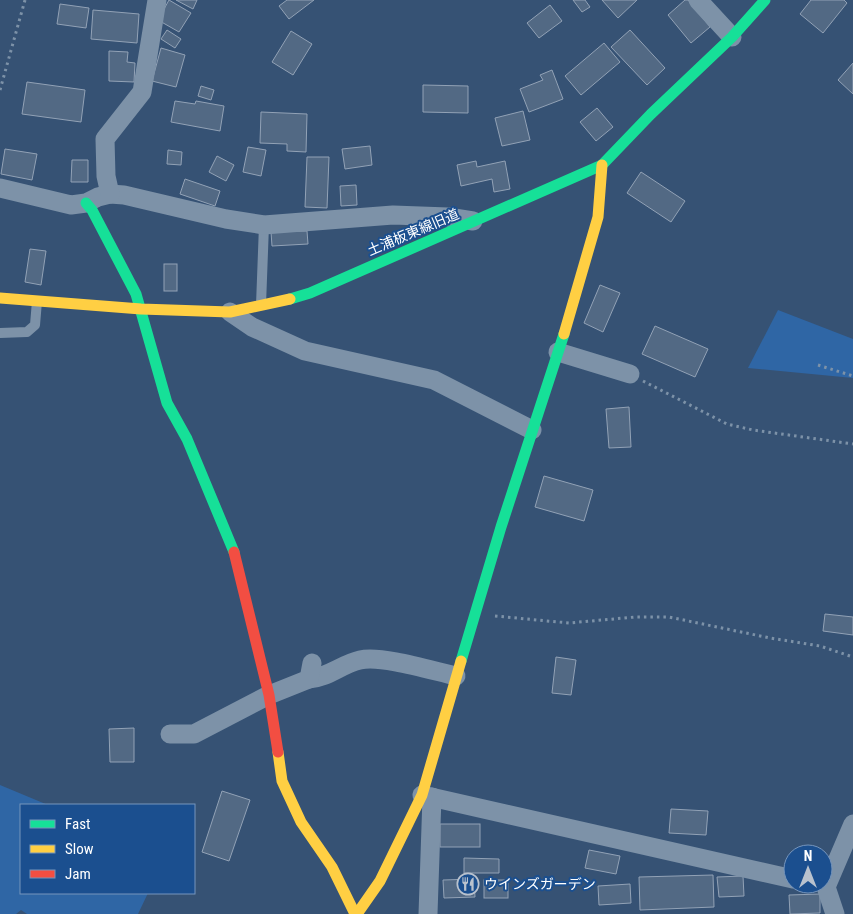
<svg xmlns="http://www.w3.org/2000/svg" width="853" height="914" viewBox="0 0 853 914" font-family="'Roboto Condensed','Noto Sans JP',sans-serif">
<rect width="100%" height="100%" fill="#365274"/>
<g fill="#2f66a5">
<polygon points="778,310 853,339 853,378 748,368"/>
<polygon points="0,785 48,805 21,805 21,893 148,893 138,914 27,914 21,910 16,914 0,914"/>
</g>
<g fill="#526984" stroke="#92a2b6">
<polygon points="169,0 191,13 179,32 158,20"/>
<polygon points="176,0 197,0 193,9"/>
<polygon points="287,0 314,0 289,19 279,6"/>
<polygon points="573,0 585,0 590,7 582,12"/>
<polygon points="602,0 637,0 618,18"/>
<polygon points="685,0 688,0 710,27 691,43 668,15"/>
<polygon points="811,0 844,0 847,3 823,33 800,14"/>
<polygon points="60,4 89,8 86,28 57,24"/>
<polygon points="550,5 562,21 539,38 527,23"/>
<polygon points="93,10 139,14 137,43 91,39"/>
<polygon points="167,30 181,39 175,48 161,39"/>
<polygon points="630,30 665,68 647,85 611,47"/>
<polygon points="291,31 312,44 293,75 272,62"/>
<polygon points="604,43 620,62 581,95 565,76"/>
<polygon points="161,48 185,55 176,87 152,81"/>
<polygon points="109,51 128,52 127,62 135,63 134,82 109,81"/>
<polygon points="853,63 853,94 838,80"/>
<polygon points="552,70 563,99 529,112 520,89 543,80 540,75"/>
<polygon points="27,82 85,90 81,122 22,114"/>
<polygon points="423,85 468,86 468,113 423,112"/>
<polygon points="201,86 214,90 211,100 198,96"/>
<polygon points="175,101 195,104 196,101 224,106 220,131 171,122"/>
<polygon points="597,108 613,127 596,141 580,122"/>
<polygon points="523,111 530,140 502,146 495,118"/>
<polygon points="261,112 307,114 306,152 287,151 287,144 260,143"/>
<polygon points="370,146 372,165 345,169 342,149"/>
<polygon points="248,147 266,150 261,176 243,172"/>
<polygon points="5,149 37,154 32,180 1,174"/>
<polygon points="168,150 182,152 181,165 167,164"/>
<polygon points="217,156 234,165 226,181 209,172"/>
<polygon points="307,157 329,157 327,208 305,207"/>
<polygon points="72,160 88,160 88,182 71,182"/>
<polygon points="476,161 477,167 505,161 510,189 494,192 492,179 461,186 457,165"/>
<polygon points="641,172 685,201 671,222 627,193"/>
<polygon points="185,179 220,191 215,206 180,194"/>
<polygon points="356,185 357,205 341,206 340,186"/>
<polygon points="307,231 308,244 272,246 271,232"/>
<polygon points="30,249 46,251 41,285 25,282"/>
<rect x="164" y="264" width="13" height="27"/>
<polygon points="600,285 620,293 603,332 584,323"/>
<polygon points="655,326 708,349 695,377 642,354"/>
<polygon points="629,407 631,447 609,448 606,409"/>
<polygon points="544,476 593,490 584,521 535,507"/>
<polygon points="825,614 853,617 853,635 823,631"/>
<polygon points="556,657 576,660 571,695 552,693"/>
<polygon points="134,728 134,762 110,762 109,729"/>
<polygon points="222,791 250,800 229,861 202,852"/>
<polygon points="671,809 708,811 706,835 669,833"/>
<rect x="440" y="824" width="40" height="23"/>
<polygon points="589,850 620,856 616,874 585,868"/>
<polygon points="464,858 499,859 499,873 464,873"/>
<polygon points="713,875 714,907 640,910 639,877"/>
<polygon points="743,876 744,896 719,897 717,877"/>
<polygon points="474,879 475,897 444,898 443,880"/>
<rect x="484" y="880" width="24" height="18"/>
<polygon points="630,884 631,903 599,905 598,886"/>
<polygon points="820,894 820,913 790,914 789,895"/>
</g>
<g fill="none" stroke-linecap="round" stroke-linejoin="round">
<g stroke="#7d92a8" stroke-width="3" stroke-dasharray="2.5 4" stroke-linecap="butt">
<polyline points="0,90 25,0"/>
<polyline points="818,365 853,376"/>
<polyline points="643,381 727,424 753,430 853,444"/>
<polyline points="495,616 569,623 635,617 669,617 770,638 820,646 853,657"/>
</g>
<g stroke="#7d92a8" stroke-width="10">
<polyline points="261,305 264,225"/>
<polyline points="0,333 27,332 35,325 37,301"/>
</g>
<g stroke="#7d92a8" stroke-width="19">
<polyline points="698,0 732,37"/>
<polyline points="0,188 71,205 86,203 98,197 110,194 124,195 226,219 264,225 393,215 448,217 473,221"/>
<polyline points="110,194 106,176 105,139 142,92 157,0"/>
<polyline points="230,312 252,327 305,351 434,380 532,430"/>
<polyline points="558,352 630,374"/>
<path d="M 309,679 C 327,678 342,664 360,660 C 382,655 433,671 456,676"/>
<polyline points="170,734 194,734 269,695 309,679 312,663"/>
<polyline points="422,795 793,879"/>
<polyline points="428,914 432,797"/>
<polyline points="835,914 826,887 853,824"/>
</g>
<g stroke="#16e098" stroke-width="11">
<polyline points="86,203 92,210 136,294 167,403 187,439 234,552"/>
<polyline points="290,299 310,293 602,165 651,114 732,37 765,0"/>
<polyline points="461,661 501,527 564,334"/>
</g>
<g stroke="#ffcf43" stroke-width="11">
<polyline points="0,298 141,309 230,312 290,299"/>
<polyline points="564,334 598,217 602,165"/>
<polyline points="278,752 282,781 301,822 332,867 355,914"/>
<polyline points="357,914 380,881 422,795 461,661"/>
</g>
<polyline stroke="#f24e42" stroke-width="11" points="234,552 269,695 278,752"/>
</g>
<defs>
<g id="restaurant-ring" transform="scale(1.125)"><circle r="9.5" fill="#1b4f8f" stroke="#b9c2ce" stroke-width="1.5"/><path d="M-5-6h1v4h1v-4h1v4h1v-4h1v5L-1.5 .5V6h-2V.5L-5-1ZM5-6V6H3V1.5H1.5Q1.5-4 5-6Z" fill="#b9c2ce"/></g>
</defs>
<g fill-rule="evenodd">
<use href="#restaurant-ring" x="468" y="884"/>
</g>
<g text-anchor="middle" stroke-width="4" stroke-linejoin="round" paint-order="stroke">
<g font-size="14" fill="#fff" stroke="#1b4f8f">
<text transform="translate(413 232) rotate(-23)" y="5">土浦板東線旧道</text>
</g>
<g font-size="14" fill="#fff" stroke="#1b4f8f" text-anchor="start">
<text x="484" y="889">ウインズガーデン</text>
</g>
</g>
<rect x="20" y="804" width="175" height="90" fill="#1b4f8f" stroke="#7695bc"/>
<rect x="30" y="820" width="25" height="8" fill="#16e098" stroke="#7695bc"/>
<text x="65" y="829" font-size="15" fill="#ffffff">Fast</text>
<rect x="30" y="845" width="25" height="8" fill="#ffcf43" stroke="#7695bc"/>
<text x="65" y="854" font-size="15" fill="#ffffff">Slow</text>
<rect x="30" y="870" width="25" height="8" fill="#f24e42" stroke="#7695bc"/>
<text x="65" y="879" font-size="15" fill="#ffffff">Jam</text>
<g transform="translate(808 869)"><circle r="24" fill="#1b4f8f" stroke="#7695bc"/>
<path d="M0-4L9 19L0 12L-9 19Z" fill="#b9c2ce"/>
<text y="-8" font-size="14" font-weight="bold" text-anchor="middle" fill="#ffffff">N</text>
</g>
</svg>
